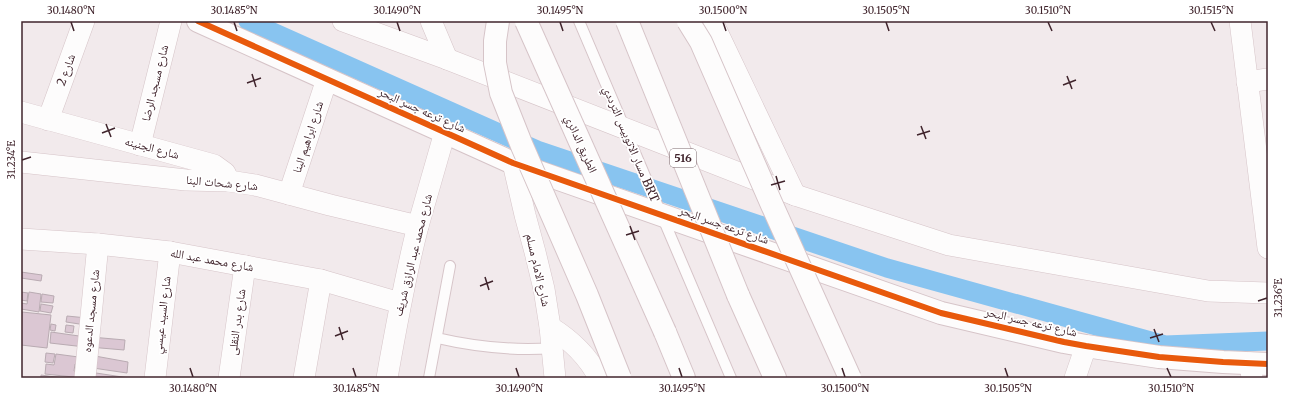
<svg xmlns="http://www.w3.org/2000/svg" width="1289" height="399" viewBox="0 0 1289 399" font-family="Merriweather,'Noto Naskh Arabic',serif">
<rect width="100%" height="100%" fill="#f2eaec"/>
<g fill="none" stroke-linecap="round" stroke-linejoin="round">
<polyline stroke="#88c4f0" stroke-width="19" points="248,21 537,150 887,268 1165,345 1268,341"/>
</g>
<g fill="#dbc7d3" stroke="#b9abb2">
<polygon points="21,272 42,275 41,281 21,278"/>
<polygon points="21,292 28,293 27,301 21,300"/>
<polygon points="29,292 41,294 39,312 21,309 21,303 27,304"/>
<polygon points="42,294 54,296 53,303 41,302"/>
<polygon points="41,304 53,306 51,313 40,311"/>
<polygon points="22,312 51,315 47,348 21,345"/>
<polygon points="67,316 87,318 86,325 66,322"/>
<polygon points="51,324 56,325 55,331 50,330"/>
<polygon points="66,325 74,326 73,333 65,332"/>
<polygon points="51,332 86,337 85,347 50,343"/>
<polygon points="91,337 125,340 124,350 89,347"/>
<polygon points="46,353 55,354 53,363 45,362"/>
<polygon points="56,354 86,358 85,365 75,364 74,371 84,373 83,378 45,374 46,364 54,365"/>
<polygon points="95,356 128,362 127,373 93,368"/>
<polygon points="96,373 129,378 95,378"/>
<polygon points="41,375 63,378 41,378"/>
</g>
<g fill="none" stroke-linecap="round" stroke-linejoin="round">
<g stroke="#d6c4c8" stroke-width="12">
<g id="lane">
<polyline points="579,21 731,378"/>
<path d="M 437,338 C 476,347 513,351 553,348"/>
<polyline points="429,378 450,266"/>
</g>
</g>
<g stroke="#d6c4c8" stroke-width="22">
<g id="street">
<polyline points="343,21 447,59 795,195 949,245 1208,291 1268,293"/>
<polyline points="431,21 447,59"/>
<polyline points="712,21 795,195"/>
<polyline points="1240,21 1268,248"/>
<polyline points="1247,82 1268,79"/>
<polyline points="21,112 214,165 225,173 229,181"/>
<polyline points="48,120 84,21"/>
<polyline points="140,145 171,21"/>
<polyline points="21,162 186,180 229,181 255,185 330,205 418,226"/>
<polyline points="513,163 525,215 535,252 544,289 550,327 555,378"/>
<polyline points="289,194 327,79"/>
<polyline points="21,239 98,244 170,252 321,280 400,303"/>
<path d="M 550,327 C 571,340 588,356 599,378"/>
<polyline points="1250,363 1252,378"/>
<polyline points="85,378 98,244"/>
<polyline points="155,378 170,252"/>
<polyline points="229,378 245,266"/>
<polyline points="304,378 321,280"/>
<path d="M 387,378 C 396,327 405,276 418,226 C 427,195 436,164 445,132"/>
<polyline points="1075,378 1086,346"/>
</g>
</g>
<g stroke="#d6c4c8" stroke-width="24">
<polyline id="secondary" points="198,21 513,163 941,313 1064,342 1086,346 1159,357 1223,362 1268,364"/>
</g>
<g stroke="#d6c4c8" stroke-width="24">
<g id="highway">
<polyline points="738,295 775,378"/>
<polyline points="665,332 684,378"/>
</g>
</g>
<use href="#lane" stroke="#fdfcfc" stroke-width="10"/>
<use href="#street" stroke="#fdfcfc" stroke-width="21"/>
<use href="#secondary" stroke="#fdfcfc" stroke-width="22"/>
<use href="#highway" stroke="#fdfcfc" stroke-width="22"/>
<g stroke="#d6c4c8" stroke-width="24" stroke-linecap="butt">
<g id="highway-bridge">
<polyline points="498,21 495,41 495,63 501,93 522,146 587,295 620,378"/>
<polyline points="526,21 665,332"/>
<polyline points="627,21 738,295"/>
<polyline points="688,21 701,42 772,205 850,378"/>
</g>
</g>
<use href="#highway-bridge" stroke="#fdfcfc" stroke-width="22"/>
<g stroke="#fff" stroke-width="8">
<polyline id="cycleway" points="198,21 513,163 941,313 1064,342 1086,346 1159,357 1223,362 1268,364"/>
</g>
<use href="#cycleway" stroke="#e8590c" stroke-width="6"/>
</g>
<path fill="none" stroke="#40242c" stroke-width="1.5" d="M 71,22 L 74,31M 234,22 L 237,31M 397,22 L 400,31M 560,22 L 563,31M 723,22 L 726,31M 886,22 L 889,31M 1048,22 L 1052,31M 1211,22 L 1215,31M 252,74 L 256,87M 1067,76 L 1072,89M 247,83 L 261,78M 1063,85 L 1076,80M 106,124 L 111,137M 921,126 L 926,139M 102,133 L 115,128M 917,135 L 930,131M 22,160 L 31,157M 776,176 L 780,190M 771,185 L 785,181M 630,226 L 635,240M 626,235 L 639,231M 485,277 L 489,290M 480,286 L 493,281M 1258,301 L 1267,298M 339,327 L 343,340M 1154,329 L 1159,342M 335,336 L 348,331M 1150,338 L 1163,334M 190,368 L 193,377M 353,368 L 356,377M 516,368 L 519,377M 679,368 L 682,377M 842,368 L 845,377M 1005,368 L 1008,377M 1167,368 L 1171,377"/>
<g text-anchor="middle" stroke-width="3.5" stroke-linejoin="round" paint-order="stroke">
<rect fill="#fff" stroke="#79666b" stroke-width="1" x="670" y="149" width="26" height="18" rx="3"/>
<g font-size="11" font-weight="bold" fill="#40242c">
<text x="683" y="162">516</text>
</g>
<g font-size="12" fill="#40242c" stroke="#fff">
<text transform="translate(66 70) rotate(-70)" y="4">شارع 2</text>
<text transform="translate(155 83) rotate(-76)" y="4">شارع مسجد الرضا</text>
<text transform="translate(422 110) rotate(24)" y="4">شارع ترعه جسر البحر</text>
<text transform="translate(308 137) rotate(-72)" y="4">شارع ابراهيم البنا</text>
<text transform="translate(581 144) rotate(66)" y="4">الطريق الدائري</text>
<text transform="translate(631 144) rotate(67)" y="4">مسار الاتوبيس الترددي BRT</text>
<text transform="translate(152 148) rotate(15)" y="4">شارع الجنينه</text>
<text transform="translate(222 183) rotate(5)" y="4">شارع شحات البنا</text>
<text transform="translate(724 225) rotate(19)" y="4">شارع ترعه جسر البحر</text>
<text transform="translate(413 255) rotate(-76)" y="4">شارع محمد عبد الرازق شريف</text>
<text transform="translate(212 260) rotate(10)" y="4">شارع محمد عبد الله</text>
<text transform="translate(538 270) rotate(77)" y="4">شارع الامام مسلم</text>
<text transform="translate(91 311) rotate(-84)" y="4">شارع مسجد الدعوه</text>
<text transform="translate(162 315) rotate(-83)" y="4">شارع السيد عيسي</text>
<text transform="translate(237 322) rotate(-82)" y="4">شارع بدر النقلى</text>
<text transform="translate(1031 322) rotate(13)" y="4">شارع ترعه جسر البحر</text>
</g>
</g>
<rect width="1289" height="399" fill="none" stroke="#ffffff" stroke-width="44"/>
<rect x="22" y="22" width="1245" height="355" fill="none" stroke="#40242c" stroke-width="1.5"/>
<g font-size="10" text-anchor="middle" fill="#40242c">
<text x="71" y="14">30.1480°N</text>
<text x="234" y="14">30.1485°N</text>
<text x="397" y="14">30.1490°N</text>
<text x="560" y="14">30.1495°N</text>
<text x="723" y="14">30.1500°N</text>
<text x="886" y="14">30.1505°N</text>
<text x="1048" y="14">30.1510°N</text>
<text x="1211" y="14">30.1515°N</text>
<text transform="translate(11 160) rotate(-90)" y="4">31.234°E</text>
<text transform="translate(1278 298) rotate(-90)" y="4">31.236°E</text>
<text x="193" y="392">30.1480°N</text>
<text x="356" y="392">30.1485°N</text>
<text x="519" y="392">30.1490°N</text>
<text x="682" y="392">30.1495°N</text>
<text x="845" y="392">30.1500°N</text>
<text x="1008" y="392">30.1505°N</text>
<text x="1171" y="392">30.1510°N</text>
</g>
</svg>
